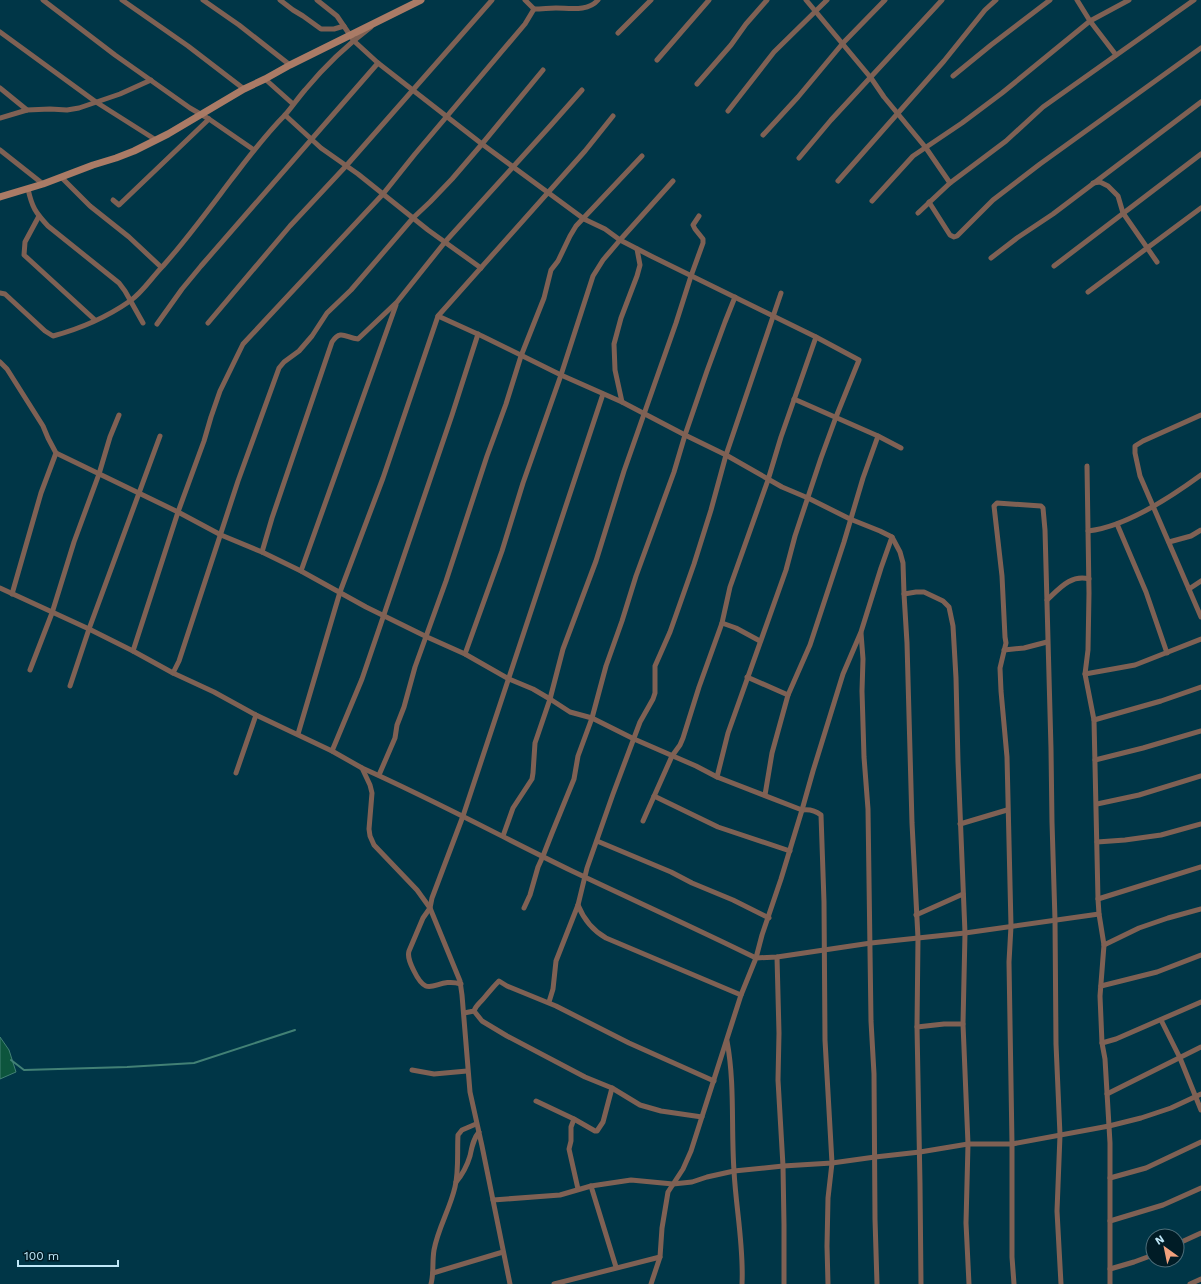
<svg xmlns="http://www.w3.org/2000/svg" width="1201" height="1284" viewBox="0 0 1201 1284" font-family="'Work Sans',sans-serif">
<rect width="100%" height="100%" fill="#003647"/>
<polygon fill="#0d553d" stroke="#428175" points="0,1037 9,1050 16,1072 0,1079"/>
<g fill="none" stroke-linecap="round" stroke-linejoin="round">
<polyline stroke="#428175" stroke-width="2" points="11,1060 24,1070 127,1067 194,1063 295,1030"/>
<g stroke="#7f6154" stroke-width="5">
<polyline points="43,0 115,55 190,108 209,119 254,150"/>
<polyline points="122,0 188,46 244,89"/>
<polyline points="203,0 239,25 290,65"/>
<polyline points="280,0 293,10 303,16 321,29 334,29 344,26"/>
<polyline points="317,0 337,16 354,41 378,63 482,144 584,219 605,229 620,240 651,256 816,337 859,360 836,417 821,458 795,536 786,570 728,733 717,777"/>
<polyline points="806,0 871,78 884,97 926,148 950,183"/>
<polyline points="1077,0 1090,21 1116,55"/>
<path d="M 534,9 C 542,9 549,8 556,8 C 569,8 588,12 598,0"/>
<path d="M 371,27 C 347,45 324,67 305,90 C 298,98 292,107 285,115 L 321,148 L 358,174 L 428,230 L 481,268"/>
<polyline points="0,32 96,102 156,140"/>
<polyline points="618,33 651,0"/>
<polyline points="657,60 709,0"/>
<polyline points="953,76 991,45 1050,0"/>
<polyline points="265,79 293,104"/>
<polyline points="697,84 731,45 746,24 767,0"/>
<polyline points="0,88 27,110"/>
<polyline points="728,111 774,52 827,0"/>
<polyline points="0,118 27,110 50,109 67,110 79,108 120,94 151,80"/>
<polyline points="763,135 798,97 843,43 885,0"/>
<polyline points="0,150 43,184"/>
<polyline points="799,158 831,120 942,0"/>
<polyline points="61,177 90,206 129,237 161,267"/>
<polyline points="838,181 944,61 985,10 996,0"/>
<polyline points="1093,183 1100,182 1108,186 1118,196 1123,213 1157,262"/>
<path d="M 28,189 C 32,207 35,212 48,226 L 119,283 L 125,291 L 143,323"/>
<polyline points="113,200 119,205 209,119"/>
<polyline points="872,201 913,156 962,123 1002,93 1090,21 1129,0"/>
<polyline points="929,202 950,235 954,237 957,236 993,200 1040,164 1201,48"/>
<polyline points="918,213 950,183 1006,141 1043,107 1194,0"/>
<polyline points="39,216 25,242 24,255 95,320"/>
<polyline points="991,258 1017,238 1053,214 1201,102"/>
<polyline points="1054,266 1201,154"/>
<polyline points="1088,292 1201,208"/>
<path d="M 0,293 L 5,294 L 45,331 L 53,336 C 79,329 107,317 130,301 C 143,292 152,277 163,266 C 187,239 209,209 231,180 C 248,158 265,135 285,115"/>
<polyline points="438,316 482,336 561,375 622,402 685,435 726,455 782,487 808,498 850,519 880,531 892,537 900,552 903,563 904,594 907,643 912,823 918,938 917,1027 920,1184 921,1284"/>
<polyline points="208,323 290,226 346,166 492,0"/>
<polyline points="157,324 182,289 201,266 378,63"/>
<path d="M 0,362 L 7,369 L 43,426 L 48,438 L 56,453 L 178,512 L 221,535 L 262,552 L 301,571 L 366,607 L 427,637 L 465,654 L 509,679 L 533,689 L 550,699 L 570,712 L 592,718 L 634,739 L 696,766 L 717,777 L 802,810 C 809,809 816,811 821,815 L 824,902 L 825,1040 L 832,1163 L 828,1198 L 827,1246 L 828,1284"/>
<polyline points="794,399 878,436 901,448"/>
<polyline points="622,402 615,370 614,344 621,318 637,276 640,265 637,249"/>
<polyline points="1201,415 1143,441 1135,446 1135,453 1140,476 1201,617"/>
<polyline points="1087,466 1089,593 1088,650 1085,674 1094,720 1098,899 1099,914 1104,945 1100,996 1102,1043 1105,1059 1110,1143 1110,1284"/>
<polyline points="1117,524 1146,592 1167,653"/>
<path d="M 1088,531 C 1125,527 1171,497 1201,475"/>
<polyline points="1169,542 1191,536 1201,530"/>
<path d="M 262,552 L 272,518 L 332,342 C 341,328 347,339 358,339 L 397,302 L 445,242 L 551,125 L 582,90"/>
<polyline points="301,571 396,305"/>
<polyline points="0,588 89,629 133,651 173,673 214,692 256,715 332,751 362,768 370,785 372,793 369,829 370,836 374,845 417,890 430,908 460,981 462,995 470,1092 482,1146 510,1284"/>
<polyline points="1189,589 1201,581"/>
<polyline points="12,594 41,493 56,453"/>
<polyline points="904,594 916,592 924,592 943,601 949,607 953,626 956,678 958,762 965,933 963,1024 968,1144 966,1223 969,1284"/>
<path d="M 1047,600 C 1059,589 1071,574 1089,579"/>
<polyline points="722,623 736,628 760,641"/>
<polyline points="861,633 863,659 862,691 864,757 868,809 871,1021 874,1074 875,1219 877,1284"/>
<polyline points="1004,650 1024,648 1047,642"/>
<polyline points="133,651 178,512 204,441 211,417 220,391 243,344 383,194 415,154 525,24 534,9 525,0"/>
<polyline points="465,654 502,551 523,483 561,375 593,276 603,260 620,240 673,181"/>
<polyline points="30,670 52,613 74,542 99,474 110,437 119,415"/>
<polyline points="173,673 179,661 238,481 279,368 284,362 299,351 312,336 327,313 351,290 413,218 430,202 452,179 482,144 543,70"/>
<polyline points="1085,674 1135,665 1201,639"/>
<polyline points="747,677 788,695"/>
<polyline points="70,686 89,629 160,436"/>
<polyline points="1094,720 1161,701 1201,687"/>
<polyline points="298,734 340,592 383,478 438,316 585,151 613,116"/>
<polyline points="332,751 362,679 452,415 478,334"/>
<polyline points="1095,760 1143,748 1201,731"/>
<path d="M 362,768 C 434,800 502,837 572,871 C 633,900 695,928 756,958 L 762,935 L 781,879 L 802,810 L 813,771 L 843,674 L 861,632 L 881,568 L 892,537"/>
<polyline points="236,773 256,715"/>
<polyline points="379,775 395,738 397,725 404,707 415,667 446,581 487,456 506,404 521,356 544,298 551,270 558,261 570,236 576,226 642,156"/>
<polyline points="765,795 772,753 788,695 810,645 844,542 863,478 878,436"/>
<polyline points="654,796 718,827 790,851"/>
<polyline points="1097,804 1139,795 1201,776"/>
<polyline points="643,821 672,756 680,745 683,738 699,687 722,623 730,587 768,480 781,437 816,337"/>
<polyline points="960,824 1007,810"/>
<polyline points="503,836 513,808 532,779 533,773 535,743 550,699 563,649 596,561 624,471 676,323 691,276 703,243 703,239 695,229 693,225 699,216"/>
<polyline points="597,841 671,872 692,883 733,900 769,918"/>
<polyline points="1097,842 1125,840 1161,835 1201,824"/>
<polyline points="1098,899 1201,867"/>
<path d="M 578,905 C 584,920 592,930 606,938 L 741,995"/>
<polyline points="524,908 530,895 538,867 543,856 552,833 574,779 578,756 592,718 606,666 622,621 636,576 674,472 685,435 707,371 725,322 735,297"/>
<polyline points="916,915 963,894"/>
<polyline points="1104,945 1139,928 1168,918 1201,909"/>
<polyline points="777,957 779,1033 778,1080 783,1166 784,1225 784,1284"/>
<path d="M 461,984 C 435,976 429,1002 414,971 C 411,965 407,957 409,951 L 423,918 L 430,908 L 432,898 L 463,816 L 603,394"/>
<polyline points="1101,986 1157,972 1201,955"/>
<polyline points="549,1002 553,989 556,961 578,905 587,868 613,794 640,722 653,699 655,693 655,666 670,632 694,564 711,510 726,455 781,293"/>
<polyline points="474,1011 482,1021 507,1036 585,1077 612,1088 640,1105 661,1111 702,1117"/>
<path d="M 464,1013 L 474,1011 C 476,1005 480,1003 484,998 C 489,992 494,986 499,981 L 507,986 L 556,1006 L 629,1043 L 714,1081"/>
<polyline points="1161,1020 1180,1058 1201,1110"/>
<polyline points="917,1027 944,1024 963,1024"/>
<path d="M 727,1041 C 735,1084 731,1127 734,1171 C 736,1209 744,1247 742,1284"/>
<polyline points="1102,1043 1116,1039 1201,1002"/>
<polyline points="412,1070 434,1074 467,1071"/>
<polyline points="1107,1094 1201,1047"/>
<polyline points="536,1101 574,1119 595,1131 597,1131 603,1122 612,1088"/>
<polyline points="574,1119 571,1127 571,1141 569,1149 578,1189"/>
<polyline points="1110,1178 1146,1168 1201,1142"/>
<path d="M 456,1182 C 462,1175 467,1166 470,1156 C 472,1147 473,1139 479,1132"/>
<polyline points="591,1186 616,1267"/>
<polyline points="493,1200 560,1195 591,1186 631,1180 673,1184 692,1182 707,1177 734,1171 783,1166 832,1163 875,1157 920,1152 968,1144 1012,1144 1109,1126 1141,1118 1171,1108 1201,1094"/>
<polyline points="1110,1221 1163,1205 1201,1188"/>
<polyline points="1177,1244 1201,1233"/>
<polyline points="1110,1269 1134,1262 1153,1255"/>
<polyline points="433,1273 503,1252"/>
<path d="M 431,1284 C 434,1273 432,1262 434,1250 C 438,1228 450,1209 455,1187 C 459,1171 457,1151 458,1135 L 462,1130 L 476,1124"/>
<polyline points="554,1284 660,1257"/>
<polyline points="651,1284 660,1257 662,1228 668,1192 683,1169 691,1151 741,995 756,958 777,957 871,943 965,933 1099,914"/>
<polyline points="1014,1284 1012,1257 1012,1144 1009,962 1011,926 1007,757 1001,691 1000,668 1006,643 1005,637 1002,576 994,506 997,503 1041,506 1043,508 1045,530 1051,749 1052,822 1055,920 1056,1044 1060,1135 1057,1211 1061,1284"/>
<polyline points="1190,1284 1201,1279"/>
</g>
<polyline stroke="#aa7b66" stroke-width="7" points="0,197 43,184 93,165 116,158 134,151 168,134 244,89 265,79 290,65 421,0"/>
</g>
<g transform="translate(1165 1248) rotate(327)"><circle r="19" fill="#001c26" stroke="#4c6e7a"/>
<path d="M0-3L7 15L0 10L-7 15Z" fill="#f1a17d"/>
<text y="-6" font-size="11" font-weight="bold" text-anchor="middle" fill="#bfe8f9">N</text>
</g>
<path d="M18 1260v6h100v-6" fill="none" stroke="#bfe8f9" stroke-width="2"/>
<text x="24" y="1260" font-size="12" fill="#bfe8f9" stroke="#001c26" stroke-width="3" paint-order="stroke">100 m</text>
</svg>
